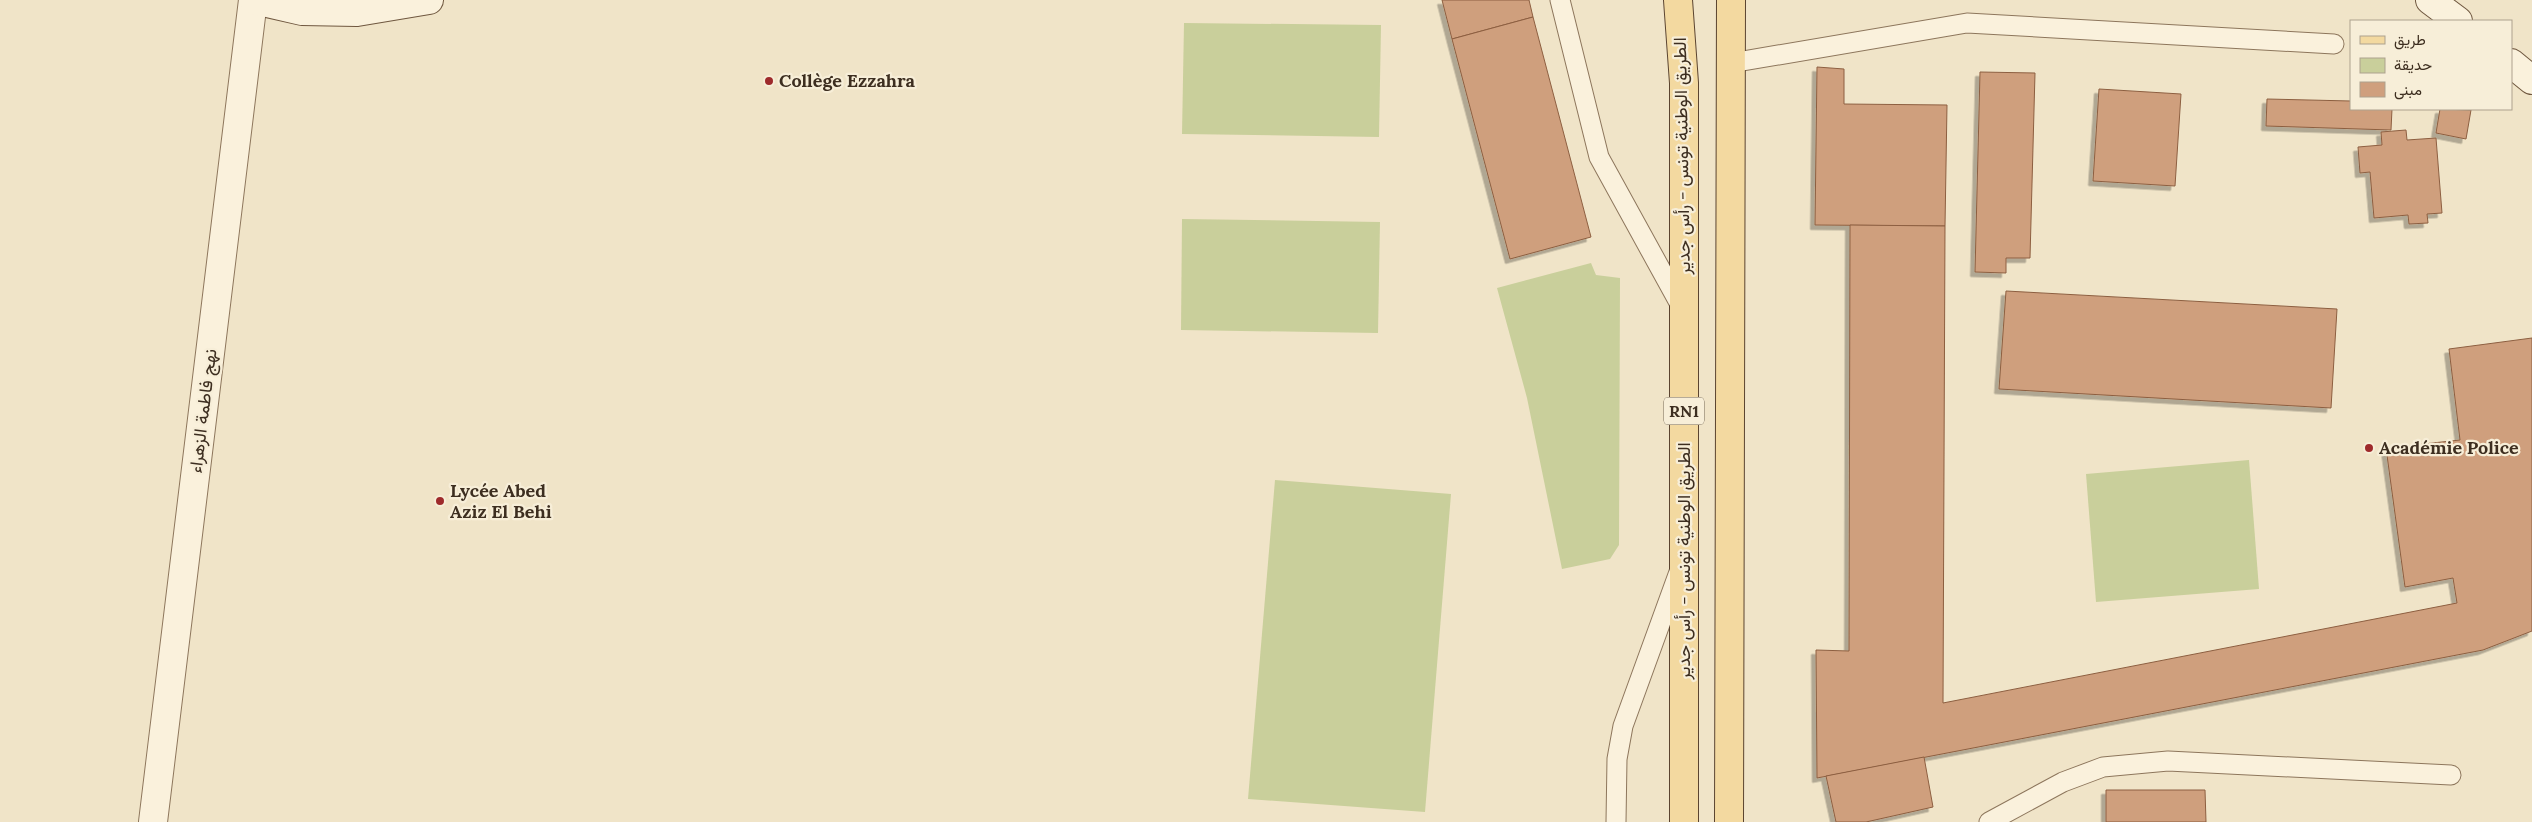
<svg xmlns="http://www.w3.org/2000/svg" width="2532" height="822" viewBox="0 0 2532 822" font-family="Lora,Vazirmatn,serif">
<defs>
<filter id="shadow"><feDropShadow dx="-4.5" dy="4.5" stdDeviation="0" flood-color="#0004"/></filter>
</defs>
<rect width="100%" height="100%" fill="#f0e4c8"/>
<g fill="#c9cf9b">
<polygon points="1184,23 1381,25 1379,137 1182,134"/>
<polygon points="1182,219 1380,222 1378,333 1181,330"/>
<polygon points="1591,263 1596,275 1620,278 1619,545 1610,559 1562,569 1527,398 1497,288"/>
<polygon points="2249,460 2259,589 2096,602 2086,474"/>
<polygon points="1275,480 1451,494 1425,812 1248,799"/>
</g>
<g fill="#cf9f7d" stroke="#8d5f41" filter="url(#shadow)">
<polygon points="1442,0 1529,0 1533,17 1452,39"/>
<polygon points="1533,17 1591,237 1510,259 1452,39"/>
<polygon points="1817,67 1844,69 1844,104 1947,105 1945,226 1815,225"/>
<polygon points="1980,72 2035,73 2030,258 2006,258 2006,273 1975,272"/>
<polygon points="2099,89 2181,94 2175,186 2093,181"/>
<polygon points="2267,99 2351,101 2351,109 2392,109 2391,130 2266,126"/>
<polygon points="2440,109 2471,110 2466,139 2436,133"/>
<polygon points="2406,130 2407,140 2436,138 2442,213 2427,214 2428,223 2409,224 2408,215 2374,218 2370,172 2360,173 2358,147 2382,145 2381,132"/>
<polygon points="1850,225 1945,226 1943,703 2457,603 2453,578 2405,587 2386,448 2460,440 2449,349 2532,338 2532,631 2483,650 1817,778 1816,650 1849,651"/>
<polygon points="2006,291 2337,309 2331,408 1999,389"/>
<polygon points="1924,757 1933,807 1866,822 1836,822 1826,776"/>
<polygon points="2106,790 2205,790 2206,822 2106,822"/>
</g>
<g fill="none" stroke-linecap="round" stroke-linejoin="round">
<g stroke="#8d765c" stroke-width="21">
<g id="service">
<polyline points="1560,0 1599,157 1682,308"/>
<polyline points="1731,63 1967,23 2334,44"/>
<polyline points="1616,822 1617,759 1623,726 1679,572"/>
<polyline points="1989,822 2063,782 2103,767 2168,761 2451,775"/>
</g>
</g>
<g stroke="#8d765c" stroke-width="30">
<polyline id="minor" points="153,822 253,0"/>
</g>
<g stroke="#6f573f" stroke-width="30">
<g id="secondary">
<polyline points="254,0 302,11 357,12 429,0"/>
<polyline points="2430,0 2458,21"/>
<polyline points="2511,63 2532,80"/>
</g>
</g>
<g stroke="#5b4430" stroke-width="30">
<g id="primary">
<polyline points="1678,0 1684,83 1684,822"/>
<polyline points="1729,822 1731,0"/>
</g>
</g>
<use href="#service" stroke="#faf1dc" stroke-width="19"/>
<use href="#minor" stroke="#faf1dc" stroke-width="28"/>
<use href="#secondary" stroke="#faf1dc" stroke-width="28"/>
<use href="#primary" stroke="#f3d9a0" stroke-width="28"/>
</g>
<g fill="#9e2a2b" stroke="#f7eed8" stroke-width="2">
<circle cx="769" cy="81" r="5"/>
<circle cx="2369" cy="448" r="5"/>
<circle cx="440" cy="501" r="5"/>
</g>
<g text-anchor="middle" stroke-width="4.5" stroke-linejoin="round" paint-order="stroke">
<rect fill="#f7eed8" stroke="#756857" stroke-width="1" x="1664" y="397.5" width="40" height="27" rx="4"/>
<g font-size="16" font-weight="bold" fill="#3d2e20">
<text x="1684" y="417">RN1</text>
</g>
<g font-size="18" font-weight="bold" fill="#3d2e20" stroke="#f7eed8" text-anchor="start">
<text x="779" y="87">Collège Ezzahra</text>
<text x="2379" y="454">Académie Police</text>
<text x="450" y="497">Lycée Abed<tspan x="450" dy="21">Aziz El Behi</tspan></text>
</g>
<g font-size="18" fill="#3d2e20" stroke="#f7eed8">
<text transform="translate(1682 156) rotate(-91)" y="6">الطريق الوطنية تونس - رأس جدير</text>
<text transform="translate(203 411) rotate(-83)" y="6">نهج فاطمة الزهراء</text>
<text transform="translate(1684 561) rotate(-90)" y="6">الطريق الوطنية تونس - رأس جدير</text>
</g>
</g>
<rect x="2350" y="20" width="162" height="90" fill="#f7eed8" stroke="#ada18e"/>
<rect x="2360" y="36" width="25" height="8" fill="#f3d9a0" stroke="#ada18e"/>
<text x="2394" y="45" font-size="15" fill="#3d2e20">طريق</text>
<rect x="2360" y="58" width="25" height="15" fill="#c9cf9b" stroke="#ada18e"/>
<text x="2394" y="70" font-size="15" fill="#3d2e20">حديقة</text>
<rect x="2360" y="82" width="25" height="15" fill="#cf9f7d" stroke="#ada18e"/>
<text x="2394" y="95" font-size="15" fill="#3d2e20">مبنى</text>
</svg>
